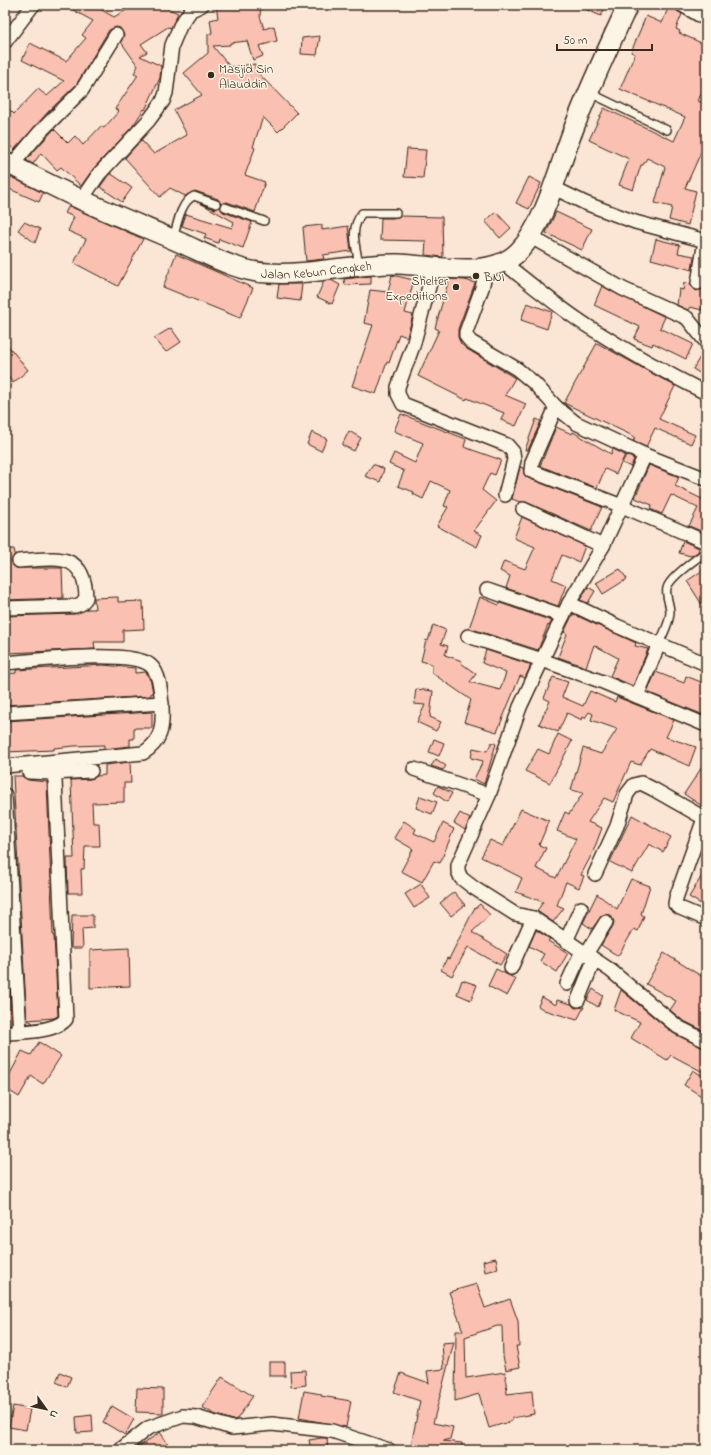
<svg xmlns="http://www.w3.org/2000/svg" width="711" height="1455" viewBox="0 0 711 1455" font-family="'Indie Flower',sans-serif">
<rect width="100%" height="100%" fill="#fbe5d5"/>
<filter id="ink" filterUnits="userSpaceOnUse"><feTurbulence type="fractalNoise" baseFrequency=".025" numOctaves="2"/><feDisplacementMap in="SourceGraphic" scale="8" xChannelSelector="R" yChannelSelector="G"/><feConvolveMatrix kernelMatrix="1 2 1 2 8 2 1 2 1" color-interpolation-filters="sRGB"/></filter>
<g filter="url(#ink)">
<g fill="#fac0b1" stroke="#3b2a1e">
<polygon points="64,5 93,5 114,17 135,5 160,5 178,13 171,28 168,27 141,44 147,52 140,56 161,66 160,78 145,110 144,109 132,127 93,169 81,186 61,167 57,170 41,153 33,164 26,160 54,129 68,143 75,136 83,145 101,126 104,128 119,111 115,109 138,75 134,73 138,66 121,42 124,35 120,28 116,27 109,30 76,85 48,112 14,150 5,141 5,105 14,114 38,89 47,96 64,81 22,60 30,43 66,61 86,38 82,35 93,21"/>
<polygon points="216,5 261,5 260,16 264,29 274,26 277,41 259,46 263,56 253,60 247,41 230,43 230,45 213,46 230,67 255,64 256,71 297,113 278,132 263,117 253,147 255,148 245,175 265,182 255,212 227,202 221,204 218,199 195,191 185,196 170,188 160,197 125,158 141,140 154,154 187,135 174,110 202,95 184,73 208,53 208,34 212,33 210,20 218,18"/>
<polygon points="576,5 606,5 601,16"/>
<polygon points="669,6 682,14 676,29 680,31 679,33 706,45 706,82 698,101 706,104 706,141 685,188 696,191 688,225 669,220 672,207 655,203 665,167 647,158 643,165 641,165 633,190 619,185 629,159 589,140 604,108 674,141 685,117 620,89 635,54 631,52 646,16 662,23"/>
<polygon points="320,36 317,55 301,54 302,38"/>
<polygon points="407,149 426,150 423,178 404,177"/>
<polygon points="110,173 132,188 122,202 100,187"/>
<polygon points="5,174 43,193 39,202 5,187"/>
<polygon points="529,177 541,183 529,209 516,203"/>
<polygon points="200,203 215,209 220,207 223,212 252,222 243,248 219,239 218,243 204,238 206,234 182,226 186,214 232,228 234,222"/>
<polygon points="69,206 143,239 118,286 74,263 86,239 68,231 74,217 65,213"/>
<polygon points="496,212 511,228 500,238 485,221"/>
<polygon points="556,212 592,229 582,250 546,233"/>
<polygon points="400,216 442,217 443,257 425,255 426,241 380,240 381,218 396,218"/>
<polygon points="24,222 40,229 35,243 18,230"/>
<polygon points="322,225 322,230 348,226 351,251 323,255 324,259 306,261 303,227"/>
<polygon points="656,239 680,245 678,253 694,256 692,270 651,259"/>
<polygon points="176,254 253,288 240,318 163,287"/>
<polygon points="392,275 414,280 405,313 413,315 407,337 399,334 389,363 387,362 376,394 352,386 373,325 364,323 370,290 388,292"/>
<polygon points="371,276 371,284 345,285 344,279"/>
<polygon points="449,279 465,280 475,283 458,329 458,337 461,344 467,349 515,378 505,395 526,404 516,426 501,420 504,413 467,398 466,400 418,376 439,330 435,328"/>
<polygon points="331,280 340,285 332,304 317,297 324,281"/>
<polygon points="684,283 690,284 693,289 696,291 706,287 702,310 690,307 688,310 677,305 679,289 683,290"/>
<polygon points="279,284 302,284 300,301 277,298"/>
<polygon points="602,286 665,317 660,328 693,344 686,359 653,343 652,346 634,339 640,327 594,305"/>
<polygon points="527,303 552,312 547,329 521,320"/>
<polygon points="171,328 181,342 166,352 154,338"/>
<polygon points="5,342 28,370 13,383 5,373"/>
<polygon points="597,343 675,386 659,419 695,435 691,444 655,428 646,447 633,441 635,437 564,403"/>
<polygon points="704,350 706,350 706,377 693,369"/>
<polygon points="401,414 466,439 464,447 501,460 495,475 490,473 482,490 496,501 474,531 482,535 477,547 437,526 448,507 444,506 450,490 431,481 423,499 413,494 414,492 398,486 404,471 389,464 394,453 415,463 423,443 394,431"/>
<polygon points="536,419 541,421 528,450 525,450"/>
<polygon points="556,427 572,434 573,432 611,454 613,449 625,455 616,474 605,469 597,488 540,466"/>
<polygon points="349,431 361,438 354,451 342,445"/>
<polygon points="312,432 327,439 321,451 307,444"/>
<polygon points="626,455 634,459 631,467 622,463"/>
<polygon points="373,464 384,469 380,482 365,476"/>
<polygon points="649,465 679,477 675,486 702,499 706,491 706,533 689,526 698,508 671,495 662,514 650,509 652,505 635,498"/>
<polygon points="520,467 523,468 524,474 528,478 602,507 591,531 526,502 520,502 512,499"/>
<polygon points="522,517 585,546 579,562 562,555 552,579 566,585 558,606 506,588 510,576 500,571 504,561 525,569 535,547 514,538"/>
<polygon points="683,541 699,548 698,552 691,556 679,553"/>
<polygon points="5,549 14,549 15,554 11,561 16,568 62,568 63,598 5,600"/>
<polygon points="706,568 706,611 687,581"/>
<polygon points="620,569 627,579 603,594 596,583"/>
<polygon points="588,587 595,591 588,603 580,600"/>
<polygon points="118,597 118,602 143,601 144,629 123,630 123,642 94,642 95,649 7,653 5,616 75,614 87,609 95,609 94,598"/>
<polygon points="480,597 499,605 500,603 552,621 549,626 548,625 538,650 469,628"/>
<polygon points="573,614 636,643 635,646 648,649 633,686 610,676 618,658 594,645 586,667 558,657 567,634 564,632"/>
<polygon points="433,625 446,630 441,644 448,646 445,655 462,661 461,663 476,674 470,682 500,690 506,673 482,663 486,650 531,665 525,678 520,676 497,732 464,722 471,700 432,673 432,664 421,661 426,640 428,641"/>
<polygon points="103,665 135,668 135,673 146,672 151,682 153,693 151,693 151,696 5,705 5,674 16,673 16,670"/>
<polygon points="656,672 684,683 686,676 706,684 706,716 647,692"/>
<polygon points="553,677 568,682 562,697 583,706 590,691 615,702 617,697 674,720 666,737 696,747 689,766 650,749 640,765 631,762 613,802 604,798 588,822 602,828 593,852 581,875 584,876 579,888 566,882 557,905 564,908 553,922 537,911 543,902 516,892 522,878 481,857 490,840 503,846 521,809 549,821 539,845 546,848 536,868 556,878 576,839 557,831 565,812 569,814 583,793 571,790 583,748 601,754 617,729 591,720 593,714 589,712 585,718 583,717 582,720 567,713 558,732 539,724 550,701 544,698"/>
<polygon points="416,689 433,691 430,717 441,722 436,731 417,722 425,705 414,704"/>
<polygon points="152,712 152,728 134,728 134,739 130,739 130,746 104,749 104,745 74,746 54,748 54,750 5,752 5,721"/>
<polygon points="558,734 572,741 550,783 525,771 538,749 549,754"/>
<polygon points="434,739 444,743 439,756 429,752"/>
<polygon points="492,742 496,744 484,784 474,779 483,761 471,758 473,748 487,751"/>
<polygon points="436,759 446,766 443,770 431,766"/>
<polygon points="706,761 706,805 702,806 684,794"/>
<polygon points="130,762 131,783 124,783 124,802 92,803 93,823 99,823 100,846 85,846 84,869 81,869 82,893 68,893 67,858 74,858 71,780 91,779 97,776 105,775 105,765"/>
<polygon points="13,776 22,776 28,780 47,782 53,936 54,936 58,1016 54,1018 28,1020 33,1023 27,1024"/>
<polygon points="438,786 452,793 447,802 434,793"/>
<polygon points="420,796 437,802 432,814 416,808"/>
<polygon points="460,813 470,819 465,830 454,823"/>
<polygon points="632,815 671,837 663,852 649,844 632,873 610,862"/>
<polygon points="404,821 416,829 414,833 434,842 443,823 454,829 440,863 434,861 422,882 401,871 413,849 394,838"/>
<polygon points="706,869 706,907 689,897"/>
<polygon points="631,879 650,886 641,914 644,916 638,931 634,929 618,956 601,945 613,926 614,922 611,915 602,915 592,929 583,923 597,894 617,909"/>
<polygon points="421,884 430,898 414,908 405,894"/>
<polygon points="454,892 465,905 451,916 440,903"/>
<polygon points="480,904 490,915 472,932 507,954 500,965 468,947 452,976 441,970 447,958 449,959 474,909"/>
<polygon points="72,915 93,915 93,928 82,929 83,948 71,948"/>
<polygon points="5,922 12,1024 5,1025"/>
<polygon points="536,930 550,939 548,941 568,953 557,972 540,961 544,954 529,946"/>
<polygon points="129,948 130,986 90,988 90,950"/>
<polygon points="664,953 706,979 706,1032 682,1020 670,1010 676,1001 646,984"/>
<polygon points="496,969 516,979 507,996 488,986"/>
<polygon points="462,980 477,985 471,1000 457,994"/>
<polygon points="593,989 603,996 598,1007 587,1000"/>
<polygon points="621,990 673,1033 706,1049 706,1067 703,1072 671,1055 667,1060 631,1038 640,1022 614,1010"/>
<polygon points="542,997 556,1005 557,1000 571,1004 575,1008 584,1007 577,1020 544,1010 538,1006"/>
<polygon points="39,1042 61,1056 43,1084 31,1076 19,1097 8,1090 10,1088 5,1086 5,1072 10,1074 22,1051 31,1055"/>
<polygon points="693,1070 706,1078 706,1099 684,1085"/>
<polygon points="496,1258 498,1269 485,1272 483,1261"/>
<polygon points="477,1284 485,1308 510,1299 518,1321 519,1346 516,1346 520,1367 506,1370 503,1356 502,1326 497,1326 465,1337 466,1378 505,1372 507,1394 532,1391 534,1414 512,1418 512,1421 489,1428 479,1394 455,1401 456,1331 463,1331 449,1292"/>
<polygon points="454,1342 433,1423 453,1427 450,1439 443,1441 462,1443 462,1450 410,1450 420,1401 394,1392 401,1373 429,1383 427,1371 444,1369 442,1343"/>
<rect x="269" y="1362" width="16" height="14"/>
<polygon points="305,1370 306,1385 291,1387 290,1371"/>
<polygon points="60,1372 71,1377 67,1387 56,1382"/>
<polygon points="222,1377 253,1396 237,1419 233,1420 214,1414 202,1407"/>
<polygon points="137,1388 163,1389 163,1413 136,1412"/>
<polygon points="304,1391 321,1394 321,1396 351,1401 346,1427 299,1418"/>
<polygon points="13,1406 30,1409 26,1430 9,1427"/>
<polygon points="112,1406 134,1419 125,1435 103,1422"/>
<polygon points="92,1415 93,1432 77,1433 76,1417"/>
<polygon points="160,1432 172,1450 134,1450 159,1433"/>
<polygon points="321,1438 327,1438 328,1450 311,1450 309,1440"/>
</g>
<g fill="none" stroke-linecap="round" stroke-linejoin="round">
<g stroke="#3b2a1e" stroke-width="10">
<g id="lane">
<polyline points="590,93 667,130"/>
<polyline points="225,207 264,221"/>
<path d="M 173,239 C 177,226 180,202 194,196 L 216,204"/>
<path d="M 359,265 C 356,245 349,230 362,213 L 396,213"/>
<path d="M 659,644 C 663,634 670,623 670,612 C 670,604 665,595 667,588 C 670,577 696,559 706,552"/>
</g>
</g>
<g stroke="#3b2a1e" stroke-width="16">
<g id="street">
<polyline points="682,5 706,19"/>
<polyline points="5,42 33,5"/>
<polyline points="12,165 40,132 82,90 116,35"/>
<polyline points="552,187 585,203 635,222 706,241"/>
<polyline points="81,200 99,174 149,120 163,101 166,93 172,45 180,26 191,10 202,5"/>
<polyline points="531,237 623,289 687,318 706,342"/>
<path d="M 504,263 C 532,285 559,308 589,327 C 627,351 666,373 706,393"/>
<polyline points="487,267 482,288 466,332 466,336 471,342 517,369 534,383 556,407 576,423 645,455 706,479"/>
<polyline points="434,268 413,346 398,387 398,394 403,404 507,445 513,452 514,460 505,495"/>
<polyline points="698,283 705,241"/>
<polyline points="556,407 532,462 531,471 622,506 706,542"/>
<polyline points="645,455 603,546 569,603 617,626 706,664"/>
<polyline points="523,509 603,546"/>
<polyline points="487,590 563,616"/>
<polyline points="569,603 542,660 603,682 706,725"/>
<path d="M 5,608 L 75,606 L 81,604 L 86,598 C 85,550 55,559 19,561"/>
<polyline points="468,636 542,660 520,707 489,795 458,865 458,871 461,878 474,888 515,914 533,918 610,970 678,1027 706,1041"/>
<path d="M 5,663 C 33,661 130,649 150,665 C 161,674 161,696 162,708 C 163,728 161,742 143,753 L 5,766"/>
<polyline points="637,696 659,644"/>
<polyline points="5,713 162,703"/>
<polyline points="414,769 489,795"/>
<polyline points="52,773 91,771"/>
<polyline points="5,795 20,1032"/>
<polyline points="706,813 676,898 675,904 680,908 706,919"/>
<polyline points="595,874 617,826 627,794 634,785 641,783 653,789 704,818"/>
<polyline points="566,941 581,908"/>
<polyline points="586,954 606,922"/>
<polyline points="511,968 533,918"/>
<polyline points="567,984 582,951"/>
<polyline points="578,1000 594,960"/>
<path d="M 5,1033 C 21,1032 56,1032 66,1019 L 55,780 L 52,773 L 29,772"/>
<polyline points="120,1450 148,1428 183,1416 196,1417 232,1428 272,1424 332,1431 389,1450"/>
</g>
</g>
<g stroke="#3b2a1e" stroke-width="22">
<g id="secondary">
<path id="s1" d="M 5,162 C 31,175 56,188 82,200 C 114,215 147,228 179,242 C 207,254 237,272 268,273 C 311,276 354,263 398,264 C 434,265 491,281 519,251 C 546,223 559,165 574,128 C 590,86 609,46 628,5"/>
</g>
</g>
<use href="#lane" stroke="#fcf5e5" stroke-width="7"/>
<use href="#street" stroke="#fcf5e5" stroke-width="13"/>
<use href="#secondary" stroke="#fcf5e5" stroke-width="19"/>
</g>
</g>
<g fill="#3b2a1e" stroke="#fcf5e5" stroke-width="1.5">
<circle cx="211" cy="75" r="4"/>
<circle cx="476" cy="276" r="4"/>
<circle cx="456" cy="287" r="4"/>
</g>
<g text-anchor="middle" stroke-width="3" stroke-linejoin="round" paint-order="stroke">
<g font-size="13" fill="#3b2a1e" stroke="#fcf5e5" text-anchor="start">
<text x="219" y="73">Masjid Sin<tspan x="219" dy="15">Alauddin</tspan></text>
<text x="484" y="281">BNI</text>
<text x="448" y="285" text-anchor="end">Shelter<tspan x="448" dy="15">Expeditions</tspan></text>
</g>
<g font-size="13" fill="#3b2a1e" stroke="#fcf5e5">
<text dy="5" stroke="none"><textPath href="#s1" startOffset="335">Jalan Kebun Cengkeh</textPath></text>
</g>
</g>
<rect width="711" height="1455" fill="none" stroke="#fcf5e5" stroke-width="20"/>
<rect x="10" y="10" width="691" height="1435" fill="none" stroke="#3b2a1e" stroke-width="1.5" filter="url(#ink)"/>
<g transform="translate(46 1409) rotate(123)" stroke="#fcf5e5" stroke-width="3" paint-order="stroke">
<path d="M0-3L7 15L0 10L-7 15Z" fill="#3b2a1e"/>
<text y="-6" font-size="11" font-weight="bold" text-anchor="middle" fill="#3b2a1e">U</text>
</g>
<path d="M557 44v6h95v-6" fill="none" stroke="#3b2a1e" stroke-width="2"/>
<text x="563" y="44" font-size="12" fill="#3b2a1e" stroke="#fcf5e5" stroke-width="3" paint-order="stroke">50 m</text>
</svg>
